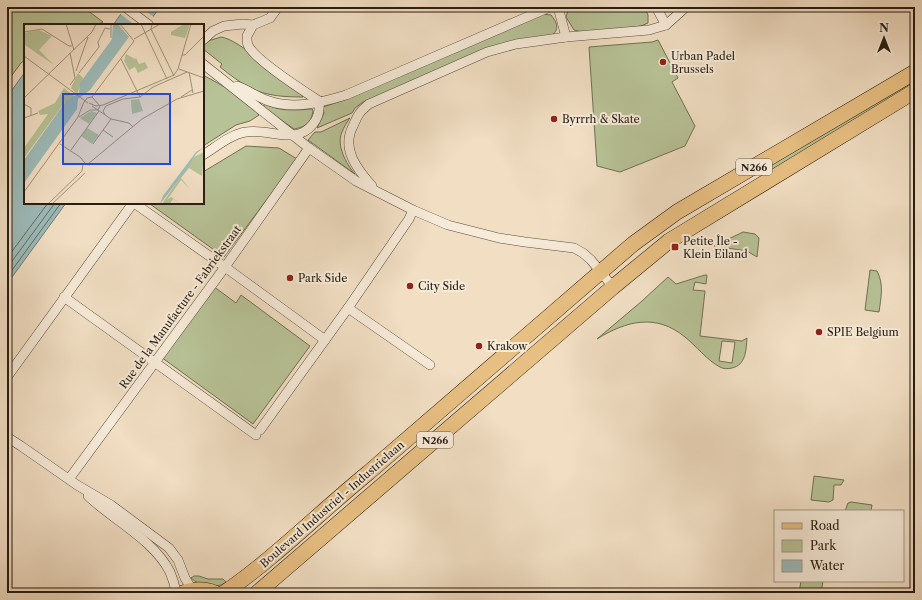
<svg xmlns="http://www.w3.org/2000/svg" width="922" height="600" viewBox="0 0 922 600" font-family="'Libre Caslon Text',serif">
<rect width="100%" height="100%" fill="#f1dec3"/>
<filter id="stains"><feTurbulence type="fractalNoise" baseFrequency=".005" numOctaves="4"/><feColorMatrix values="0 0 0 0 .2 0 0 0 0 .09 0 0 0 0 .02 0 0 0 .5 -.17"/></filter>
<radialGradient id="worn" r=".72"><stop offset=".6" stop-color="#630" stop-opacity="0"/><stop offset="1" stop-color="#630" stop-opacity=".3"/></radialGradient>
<g fill="#b7c296" stroke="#707054" fill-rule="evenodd">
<polygon points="7,7 83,7 103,22 97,25 25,25 25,60 21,63 7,82"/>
<polygon points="569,7 644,7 648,15 648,23 641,26 588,33 574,30 566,17"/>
<path d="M 542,14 L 551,15 C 557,22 560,30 551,36 L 522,40 L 363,102 L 355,108 L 352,113 L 317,128 L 324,113 L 323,107 L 344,100 Z"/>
<path d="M 221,37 C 239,39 285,81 302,94 L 303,97 C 263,97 250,91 220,67 L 222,64 L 203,49 L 203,45 L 208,41 Z"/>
<polygon points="658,40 678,78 672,82 695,126 685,146 620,172 597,166 589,47 652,42"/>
<path d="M 203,75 C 223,86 245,97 259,115 L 250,121 L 236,125 L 203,146 Z"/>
<polygon points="915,78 915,86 767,173 764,169"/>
<path d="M 265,104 C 280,112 296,110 312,109 L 313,110 C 312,122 306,127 294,129 L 263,107 Z"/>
<path d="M 350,118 C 347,122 344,127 342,132 C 336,145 346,164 355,174 L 308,140 L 315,132 L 321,132 Z"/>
<polygon points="246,146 279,148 297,159 224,257 150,204 152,203 203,203 203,172"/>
<polygon points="743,232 755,234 759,238 757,257 747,251 714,246"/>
<path d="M 870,270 L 877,271 C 884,284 881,298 879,312 L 865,310 Z"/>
<path d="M 705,275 L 707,275 L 706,284 L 695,282 L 693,290 L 705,291 L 700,336 L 742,341 L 747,338 C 746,350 746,365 732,368 C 728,369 723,369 720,367 C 708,361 695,345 685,337 C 656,313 626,321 597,339 L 642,301 L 668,277 L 676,284 ZM 722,341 L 735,342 L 732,363 L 719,361 Z"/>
<polygon points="213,286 236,303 241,295 310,346 253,424 161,357"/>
<polygon points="814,476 844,480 841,485 834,485 833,500 829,502 811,500"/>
<polygon points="851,502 872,505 871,511 845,511 848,503"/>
<path d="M 194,576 L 199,576 L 208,579 L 223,579 L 226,582 C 216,590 199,586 191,578 Z"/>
<polygon points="801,581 823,581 821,593 799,593"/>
</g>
<g fill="#9cbbb9" stroke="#6e7c76">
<polygon points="126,7 160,7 147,25 113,25"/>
<polygon points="25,72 25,203 66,203 7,284 7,97"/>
</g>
<polygon fill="#f1dec3" points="124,7 140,7 155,18 150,25 135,25 119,13"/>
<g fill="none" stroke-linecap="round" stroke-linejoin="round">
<g stroke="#626c65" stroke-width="1">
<polyline points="7,258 48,203"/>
<polyline points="7,268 55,203"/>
<polyline points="7,277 61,203"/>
</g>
<g stroke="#5a4d3e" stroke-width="10">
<g id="street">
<polyline points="125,7 149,25"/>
<polyline points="558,7 566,37"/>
<polyline points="656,7 666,25"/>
<path d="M 253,25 L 247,36 C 247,39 247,43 248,45 C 254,59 305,92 319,101"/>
<polyline points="203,40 213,31 224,26 243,24 253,25 270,18 278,7"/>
<polyline points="203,64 309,148 356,181 413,210 448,225 499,238 525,242 574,248 583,253 591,260 613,287"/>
<path d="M 237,86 C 247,90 256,96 266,100 C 292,110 320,103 346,95 L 550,7"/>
<path d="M 203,155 C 216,147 231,134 246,132 C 269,128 296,146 313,124 C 319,117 320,110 319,101"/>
<path d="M 372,186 C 357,169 341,149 353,126 C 358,115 359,112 369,104 L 487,52 L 516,44 L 566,37 L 649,30 L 666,25 L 686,7"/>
<polyline points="134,203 225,267 325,340"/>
<polyline points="64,297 256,435"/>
<polyline points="348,308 430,365"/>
<polyline points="7,377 133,203"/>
<polyline points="260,430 348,308 409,219 413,210"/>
<polyline points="7,437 21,446 77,485 111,505 169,548 178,560 185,578 192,590"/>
<polyline points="69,479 225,267 309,148"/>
<path d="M 88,496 C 113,520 154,540 170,572 C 173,579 175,586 176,593"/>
</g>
</g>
<g stroke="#281d11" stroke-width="16">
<g id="primary">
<path d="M 183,593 C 193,589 205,589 215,593"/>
<path d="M 224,593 C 276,557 319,513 368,473 L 633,244 L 677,212 L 915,72"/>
<polyline points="257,593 613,287 669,241 915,91"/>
</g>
</g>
<use href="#street" stroke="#f6ead8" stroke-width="9"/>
<use href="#primary" stroke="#e8bf82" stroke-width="15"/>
</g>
<g fill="#8f2418" stroke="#f6ead8" stroke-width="1.5">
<circle cx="663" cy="62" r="4"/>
<circle cx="554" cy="119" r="4"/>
<rect x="671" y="243" width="8" height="8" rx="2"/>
<circle cx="290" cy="278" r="4"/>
<circle cx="410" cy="286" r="4"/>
<circle cx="819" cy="332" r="4"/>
<circle cx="479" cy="346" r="4"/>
</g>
<g text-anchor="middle" stroke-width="4" stroke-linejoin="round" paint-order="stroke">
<g fill="#f6ead8" stroke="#665a4d" stroke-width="1">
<rect x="736" y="159" width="36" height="16" rx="3"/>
<rect x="417" y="432" width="36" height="16" rx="3"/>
</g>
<g font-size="10" font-weight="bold" fill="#281d11">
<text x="754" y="171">N266</text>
<text x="435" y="444">N266</text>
</g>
<g font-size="11" fill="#281d11" stroke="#f6ead8" text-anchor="start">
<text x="671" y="60">Urban Padel<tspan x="671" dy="13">Brussels</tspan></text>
<text x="562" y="123">Byrrrh &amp; Skate</text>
<text x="683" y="245">Petite Île -<tspan x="683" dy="13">Klein Eiland</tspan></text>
<text x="298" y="282">Park Side</text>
<text x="418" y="290">City Side</text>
<text x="827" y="336">SPIE Belgium</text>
<text x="487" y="350">Krakow</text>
</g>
<g font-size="11" fill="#281d11" stroke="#f6ead8">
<text transform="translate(180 307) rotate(-54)" y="4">Rue de la Manufacture - Fabriekstraat</text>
<text transform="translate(332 504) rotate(-41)" y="4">Boulevard Industriel - Industrielaan</text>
</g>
</g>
<g transform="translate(24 24)">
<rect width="180" height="180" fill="#f1dec3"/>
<path d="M 160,0 L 166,0 L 161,14 L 147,11 L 147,8 ZM 15,6 L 28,12 L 15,26 L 30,41 L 1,21 L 0,9 ZM 102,30 L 111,35 L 112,34 L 115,40 L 121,38 L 124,44 L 114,49 L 111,43 L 105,46 L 100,37 ZM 54,49 L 59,54 L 53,70 L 47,64 ZM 40,64 L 51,73 L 41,78 L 0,134 L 0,124 L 24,90 L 16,91 L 14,87 L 31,79 ZM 115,75 L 119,87 L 108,90 L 107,76 ZM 67,87 L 73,89 L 65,100 L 56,94 ZM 63,104 L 75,111 L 68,120 L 57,112 ZM 180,128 L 178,152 L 165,144 L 157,154 L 166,165 L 157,156 L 143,176 L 147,173 L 157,180 L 149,175 L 146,180 L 138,180 L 170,133 Z" fill="#b7c296"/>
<path d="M 89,0 L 94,0 L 105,13 L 66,66 L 54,75 L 53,85 L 0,159 L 0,136 L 42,77 L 55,69 L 56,59 L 88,15 ZM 180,123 L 172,130 L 163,145 L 136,180 L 139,172 L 172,128 Z" fill="#9cbbb9"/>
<path fill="none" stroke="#a1917c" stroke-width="1" d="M 42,0 L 50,26M 117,0 L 143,55M 128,0 L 127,5 L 150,52M 0,8 L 18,5 L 45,22 L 48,22M 87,14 L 87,0M 110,15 L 136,0M 158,31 L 161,31 L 180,12M 0,32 L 64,79M 97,35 L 116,73M 155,45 L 180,54M 52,47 L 64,13M 165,48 L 169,69M 55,49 L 75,23 L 74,18 L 81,4 L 86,5M 46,61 L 51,54 L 46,29M 68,73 L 110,17 L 96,0M 68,73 L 76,82M 157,73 L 168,66M 0,74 L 68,8 L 72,0M 65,79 L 72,82 L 79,81 L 150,51 L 154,45 L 167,0M 0,80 L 7,84 L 7,92M 68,82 L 87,95 L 105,99 L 109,103M 81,91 L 79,87 L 82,82 L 99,75 L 116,73 L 129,63 L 163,48M 55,93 L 66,86 L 74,86 L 76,82M 0,94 L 14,89M 79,106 L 89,113M 36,120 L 56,133 L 61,139M 69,120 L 87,95M 47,126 L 75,87M 64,140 L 118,95 L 153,75 L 180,67M 58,147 L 59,140 L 66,141M 0,168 L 54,93 L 59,80 L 63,74 L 68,73M 24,180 L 58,147M 28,180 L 61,149"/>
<path fill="#1d4ed8" fill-opacity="0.15" stroke="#1d4ed8" stroke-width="2" d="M 39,70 L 146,70 L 146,140 L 39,140 Z"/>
<rect width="180" height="180" fill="none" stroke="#281d11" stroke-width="2"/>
</g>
<rect width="922" height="600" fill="none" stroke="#f1dec3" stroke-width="24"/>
<rect x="8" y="8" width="906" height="584" fill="none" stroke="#281d11" stroke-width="2"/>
<rect x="12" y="12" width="898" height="576" fill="none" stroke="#281d11"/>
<rect x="774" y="510" width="130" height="72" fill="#f6ead8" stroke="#a49888"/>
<rect x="782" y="523" width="20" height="6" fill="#e8bf82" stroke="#a49888"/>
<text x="810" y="530" font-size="12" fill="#281d11">Road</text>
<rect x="782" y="540" width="20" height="12" fill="#b7c296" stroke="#a49888"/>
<text x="810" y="550" font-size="12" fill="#281d11">Park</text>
<rect x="782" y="560" width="20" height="12" fill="#9cbbb9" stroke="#a49888"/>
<text x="810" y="570" font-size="12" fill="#281d11">Water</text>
<g transform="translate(884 38)" stroke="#f6ead8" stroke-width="3" paint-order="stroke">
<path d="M0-3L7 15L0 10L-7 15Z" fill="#281d11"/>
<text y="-6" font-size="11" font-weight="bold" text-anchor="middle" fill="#281d11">N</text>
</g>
<rect width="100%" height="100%" filter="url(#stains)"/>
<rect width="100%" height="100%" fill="url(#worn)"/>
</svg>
